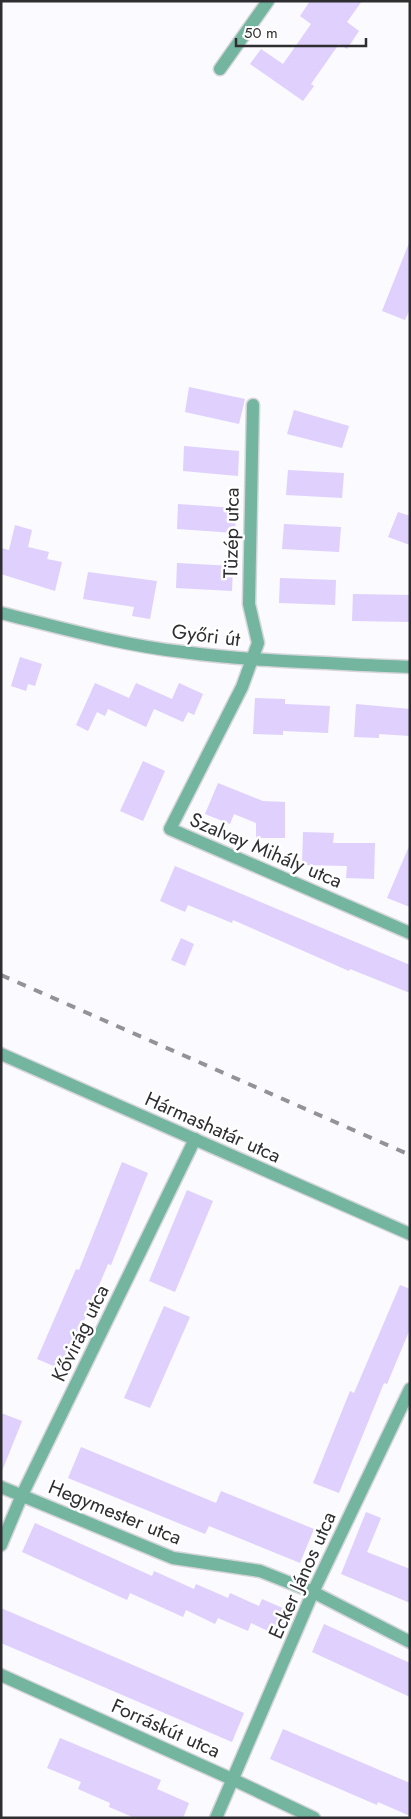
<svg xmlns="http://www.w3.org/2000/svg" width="411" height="1819" viewBox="0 0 411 1819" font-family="Jost,sans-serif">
<rect width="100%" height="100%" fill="#fafaff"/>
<g fill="#dfd0fe">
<polygon points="310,1 362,1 347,22 359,31 347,49 339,44 311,84 314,86 303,101 250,64 261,49 283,64 311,24 300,16"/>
<polygon points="409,243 410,309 405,320 382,311"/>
<polygon points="189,387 245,399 239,424 185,412"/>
<polygon points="294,410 349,426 342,448 287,434"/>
<polygon points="184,446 239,451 238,476 183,471"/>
<polygon points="288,470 344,473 342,498 286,495"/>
<polygon points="178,504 236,508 235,533 177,529"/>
<polygon points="398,512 410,516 410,545 388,537"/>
<polygon points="284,524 341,527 339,552 282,549"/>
<polygon points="15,525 32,530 28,547 49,552 47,559 62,562 55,591 1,574 1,548 9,550"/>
<polygon points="177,563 233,566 232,591 176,588"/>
<polygon points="88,572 157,581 150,619 132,616 134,607 83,599"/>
<polygon points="280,578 336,580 335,605 279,603"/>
<polygon points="353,594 410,595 410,622 352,621"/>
<polygon points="20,657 42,664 35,686 28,684 26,691 11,686"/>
<polygon points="95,683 129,698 136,683 172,699 179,683 203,694 194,715 188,712 183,722 154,709 146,727 108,709 105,716 97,712 88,731 76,725"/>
<polygon points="255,698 285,699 285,704 330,706 328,733 283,731 283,735 253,734"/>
<polygon points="356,704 410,709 410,736 379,734 379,738 354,737"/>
<polygon points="143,761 165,771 143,821 120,811"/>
<polygon points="218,783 263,801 285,802 285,838 256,838 256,823 234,814 230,824 205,814"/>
<polygon points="303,832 334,833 333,843 375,843 374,879 346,878 347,866 302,865"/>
<polygon points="410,844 410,907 387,898"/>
<polygon points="175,866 410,965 410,993 350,969 349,971 233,920 232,923 188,905 185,912 160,901"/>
<polygon points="181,938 194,944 185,966 171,960"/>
<polygon points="122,1162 148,1173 111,1265 108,1264 63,1370 37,1359 76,1269 79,1270"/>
<polygon points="187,1190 213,1201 175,1292 149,1281"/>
<polygon points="400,1285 410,1289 410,1329 387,1384 384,1383 339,1493 313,1483 350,1391 354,1393"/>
<polygon points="164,1306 190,1317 150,1408 124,1398"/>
<polygon points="1,1413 22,1421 2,1471 1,1471"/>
<polygon points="81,1447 216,1503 221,1491 314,1529 300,1563 209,1526 205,1534 68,1478"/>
<polygon points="366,1512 381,1518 367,1552 410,1569 410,1603 341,1574"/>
<polygon points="35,1523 152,1576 154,1571 194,1589 196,1584 228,1598 230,1593 259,1606 262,1599 294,1613 283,1638 251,1623 248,1631 218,1618 215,1624 186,1610 183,1617 130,1593 127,1600 22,1552"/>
<polygon points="1,1608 244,1713 232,1742 1,1643"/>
<polygon points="324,1624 410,1663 410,1697 312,1652"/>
<polygon points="283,1729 410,1783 410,1816 378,1802 377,1805 270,1759"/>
<polygon points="60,1738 161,1780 157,1789 189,1803 183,1818 135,1818 109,1807 110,1803 78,1789 81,1782 47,1768"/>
</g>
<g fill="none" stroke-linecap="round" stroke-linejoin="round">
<g stroke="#d5d5da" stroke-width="15">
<g id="minor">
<polyline points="220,69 268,1"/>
<polyline points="253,405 249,604 258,643 242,687 170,829 410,933"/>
<polyline points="1,1054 410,1234"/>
<polyline points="1,1487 173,1558 260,1571 313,1592 410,1642"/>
<polyline points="1,1545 22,1495 195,1139"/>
<polyline points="1,1675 234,1780 314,1818"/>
<polyline points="216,1818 313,1592 410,1389"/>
</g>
</g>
<g stroke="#d5d5da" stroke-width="15">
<path id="tertiary" d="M 1,613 C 61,628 121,645 183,652 C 258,662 334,663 410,667"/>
</g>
<use href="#minor" stroke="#73b59f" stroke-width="12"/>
<use href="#tertiary" stroke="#73b59f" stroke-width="12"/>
<polyline stroke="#939397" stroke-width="4" stroke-dasharray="9 9" stroke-linecap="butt" points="1,975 410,1155"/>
</g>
<g text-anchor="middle" stroke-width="5" stroke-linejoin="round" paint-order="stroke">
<g font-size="20" fill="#2e2d30" stroke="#fff">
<text transform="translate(231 533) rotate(-89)" y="7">Tüzép utca</text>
<text transform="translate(206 635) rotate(7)" y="7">Győri út</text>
<text transform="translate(266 850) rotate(23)" y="7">Szalvay Mihály utca</text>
<text transform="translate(213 1127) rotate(24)" y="7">Hármashatár utca</text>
<text transform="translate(80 1333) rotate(-64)" y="7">Kővirág utca</text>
<text transform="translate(115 1512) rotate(22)" y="7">Hegymester utca</text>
<text transform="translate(302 1575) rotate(-66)" y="7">Ecker János utca</text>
<text transform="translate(166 1728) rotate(24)" y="7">Forráskút utca</text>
</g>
</g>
<rect width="411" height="1819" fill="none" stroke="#2e2d30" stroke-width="5"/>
<path d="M236 38v8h130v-8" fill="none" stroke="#2e2d30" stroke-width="2.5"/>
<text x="244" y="38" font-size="15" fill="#2e2d30" stroke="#ffffff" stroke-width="4" paint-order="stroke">50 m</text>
</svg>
